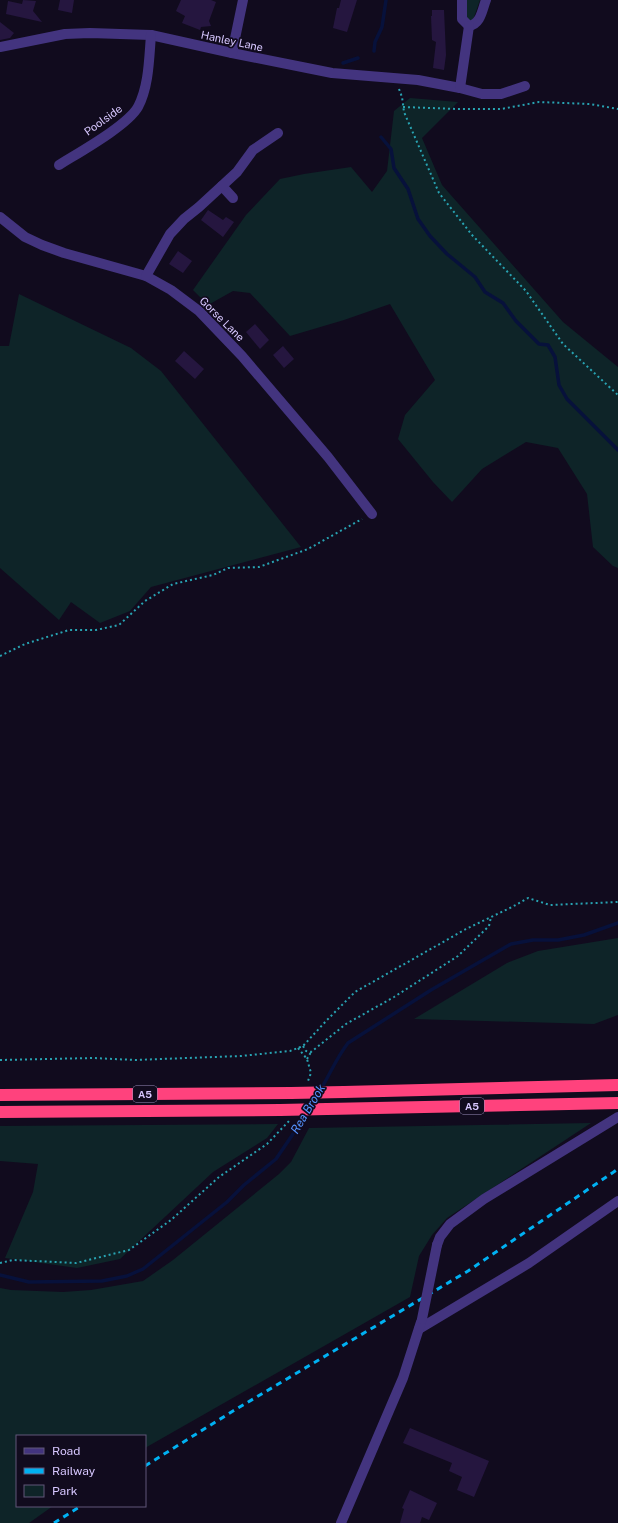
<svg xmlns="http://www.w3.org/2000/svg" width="618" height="1523" viewBox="0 0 618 1523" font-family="'Public Sans',sans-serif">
<rect width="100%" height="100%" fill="#110b1e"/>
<g fill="#0e2428">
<polygon points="467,0 480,0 473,20 469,20 467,19"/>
<polygon points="410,98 458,102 422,138 442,185 563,322 618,367 618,568 613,566 593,547 587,494 558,448 526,442 482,469 452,502 433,482 398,439 405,415 435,380 390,304 344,320 290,336 250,293 233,291 208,305 193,290 246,215 280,179 304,174 351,167 372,192 387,171 394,111"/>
<polygon points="19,294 131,348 161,371 301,547 151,587 130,611 100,623 71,602 59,620 0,568 0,346 9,346"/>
<polygon points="618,938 618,1015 594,1024 414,1019 507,963 538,951"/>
<polygon points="591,1123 447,1218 432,1235 419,1256 410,1297 145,1448 145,1436 17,1436 17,1506 53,1506 29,1523 0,1523 0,1288 11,1290 63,1292 91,1290 143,1281 173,1260 279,1174 291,1162 309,1128"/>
<polygon points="278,1124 267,1138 213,1172 120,1259 77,1268 5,1258 33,1192 38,1164 0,1161 0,1126"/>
</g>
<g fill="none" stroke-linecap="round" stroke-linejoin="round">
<g stroke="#07113b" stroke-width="3.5">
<polyline points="374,51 375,42 382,27 386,0"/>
<polyline points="343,63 358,58"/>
<polyline points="381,137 391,149 394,168 408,189 418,219 430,236 447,254 475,277 485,292 503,303 516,321 539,344 548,345 555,357 559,385 567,399 618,450"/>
<path d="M 321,1089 C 330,1074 337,1057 348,1043 L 431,990 L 511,944 L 533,940 L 558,940 L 584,935 L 618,923"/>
<polyline points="311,1107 318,1095"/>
<polyline points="0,1275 29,1282 102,1281 127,1276 143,1269 227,1202 244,1185 276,1159 308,1112"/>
</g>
</g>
<g fill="#25163f">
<polygon points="23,0 36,1 33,11 42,22 6,14 8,1 22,4"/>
<polygon points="60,0 74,0 72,13 58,10"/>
<polygon points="181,0 211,0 216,2 209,21 211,26 201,27 200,30 182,23 185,16 176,11"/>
<polygon points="341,0 357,0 347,32 333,28 337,8 339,8"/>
<polygon points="432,10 444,10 446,55 444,70 433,68 436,42 432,40 431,16 432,16"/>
<polygon points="0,22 14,33 10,38 0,40"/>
<polygon points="208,210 223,220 226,217 234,222 223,237 201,220"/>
<polygon points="178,251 192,261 183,273 169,264"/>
<polygon points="255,324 269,340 260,349 246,332"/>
<polygon points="283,346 294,359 284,368 273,355"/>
<polygon points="184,351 204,369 195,379 175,361"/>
<polygon points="410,1428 489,1461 474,1497 457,1490 462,1477 449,1471 452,1463 403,1443"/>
<polygon points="410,1490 437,1503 429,1520 422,1517 420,1523 400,1523 404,1509 402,1508"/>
</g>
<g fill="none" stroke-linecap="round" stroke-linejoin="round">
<g stroke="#28a3b2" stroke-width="2" stroke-dasharray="2 3" stroke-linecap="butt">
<polyline points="399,89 402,97 404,112 439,193 472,235 526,291 563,344 618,395"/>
<polyline points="403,107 457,109 501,109 539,102 590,104 618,109"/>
<polyline points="0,656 25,644 69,630 96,630 119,625 145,601 173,584 213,575 228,568 259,567 308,549 362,519"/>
<polyline points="303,1046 306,1051 311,1052 346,1024 394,997 458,956 489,926 491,917"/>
<polyline points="298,1048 307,1059 311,1073 308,1081"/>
<polyline points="307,1059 311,1052"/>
<polyline points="0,1060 93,1058 135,1060 241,1056 290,1051 303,1046 327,1020 355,992 466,929 512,907 528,898 550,905 618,902"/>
<polyline points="0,1263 13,1260 76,1263 129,1250 171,1220 219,1177 267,1144 289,1121"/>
</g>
<g stroke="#43347f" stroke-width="10">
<path d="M 462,0 L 462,19 L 469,26 C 481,24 482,10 486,0"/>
<polyline points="0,47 65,34 90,33 151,35 232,53 332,73 418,80 460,88 482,94 501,94 525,86"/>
<polyline points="232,53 243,0"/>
<polyline points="460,88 469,26"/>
<path d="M 59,165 C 78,153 127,126 138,107 C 149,86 149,59 151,35"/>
<polyline points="222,186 233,198"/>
<polyline points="0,217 25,237 42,245 64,253 146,276 171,290 199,311 242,356 328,457 372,514"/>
<polyline points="146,276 170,234 184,219 199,207 237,172 253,150 278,133"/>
<polyline points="437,1245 440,1237 450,1224 484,1199 618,1117"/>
<polyline points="419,1329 529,1263 618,1201"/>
<polyline points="341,1523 403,1378 421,1322"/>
</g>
<g stroke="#ff427d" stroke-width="12">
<polyline points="344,1092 618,1085"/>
<polyline points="0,1095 291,1093"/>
<polyline points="327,1109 618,1103"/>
<polyline points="0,1112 280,1110"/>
</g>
<g stroke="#00b1f2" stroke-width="3" stroke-dasharray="6 5" stroke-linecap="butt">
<polyline points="145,1466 233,1411 468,1271 618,1169"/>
<polyline points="54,1523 81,1506"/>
</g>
<polyline stroke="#43347f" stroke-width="10" points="422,1319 437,1245"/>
<g stroke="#ff427d" stroke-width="12">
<polyline points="291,1093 344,1092"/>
<polyline points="280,1110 327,1109"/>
</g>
</g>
<g text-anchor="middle" stroke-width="3.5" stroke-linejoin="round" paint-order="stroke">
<g fill="#110b1e" stroke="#9c8fbc" stroke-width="1">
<rect x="133" y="1086" width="24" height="16" rx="3"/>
<rect x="460" y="1098" width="24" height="16" rx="3"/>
</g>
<g font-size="10" font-weight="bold" fill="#d7c7ff">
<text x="145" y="1098">A5</text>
<text x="472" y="1110">A5</text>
</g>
<g font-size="11" fill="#d7c7ff" stroke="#110b1e">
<text transform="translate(232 41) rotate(12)" y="4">Hanley Lane</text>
<text transform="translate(103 120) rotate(-36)" y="4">Poolside</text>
<text transform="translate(222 319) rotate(45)" y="4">Gorse Lane</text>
</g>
<g font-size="12" font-style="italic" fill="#5594ff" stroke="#110b1e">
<text transform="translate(308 1109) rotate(-59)" y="4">Rea Brook</text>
</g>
</g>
<rect x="16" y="1435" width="130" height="72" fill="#110b1e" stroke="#605678"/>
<rect x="24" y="1448" width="20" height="6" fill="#43347f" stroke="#605678"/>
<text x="52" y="1455" font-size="12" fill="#d7c7ff">Road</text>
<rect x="24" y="1468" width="20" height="6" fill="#00b1f2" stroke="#605678"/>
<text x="52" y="1475" font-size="12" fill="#d7c7ff">Railway</text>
<rect x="24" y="1485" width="20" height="12" fill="#0e2428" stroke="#605678"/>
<text x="52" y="1495" font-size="12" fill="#d7c7ff">Park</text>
</svg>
